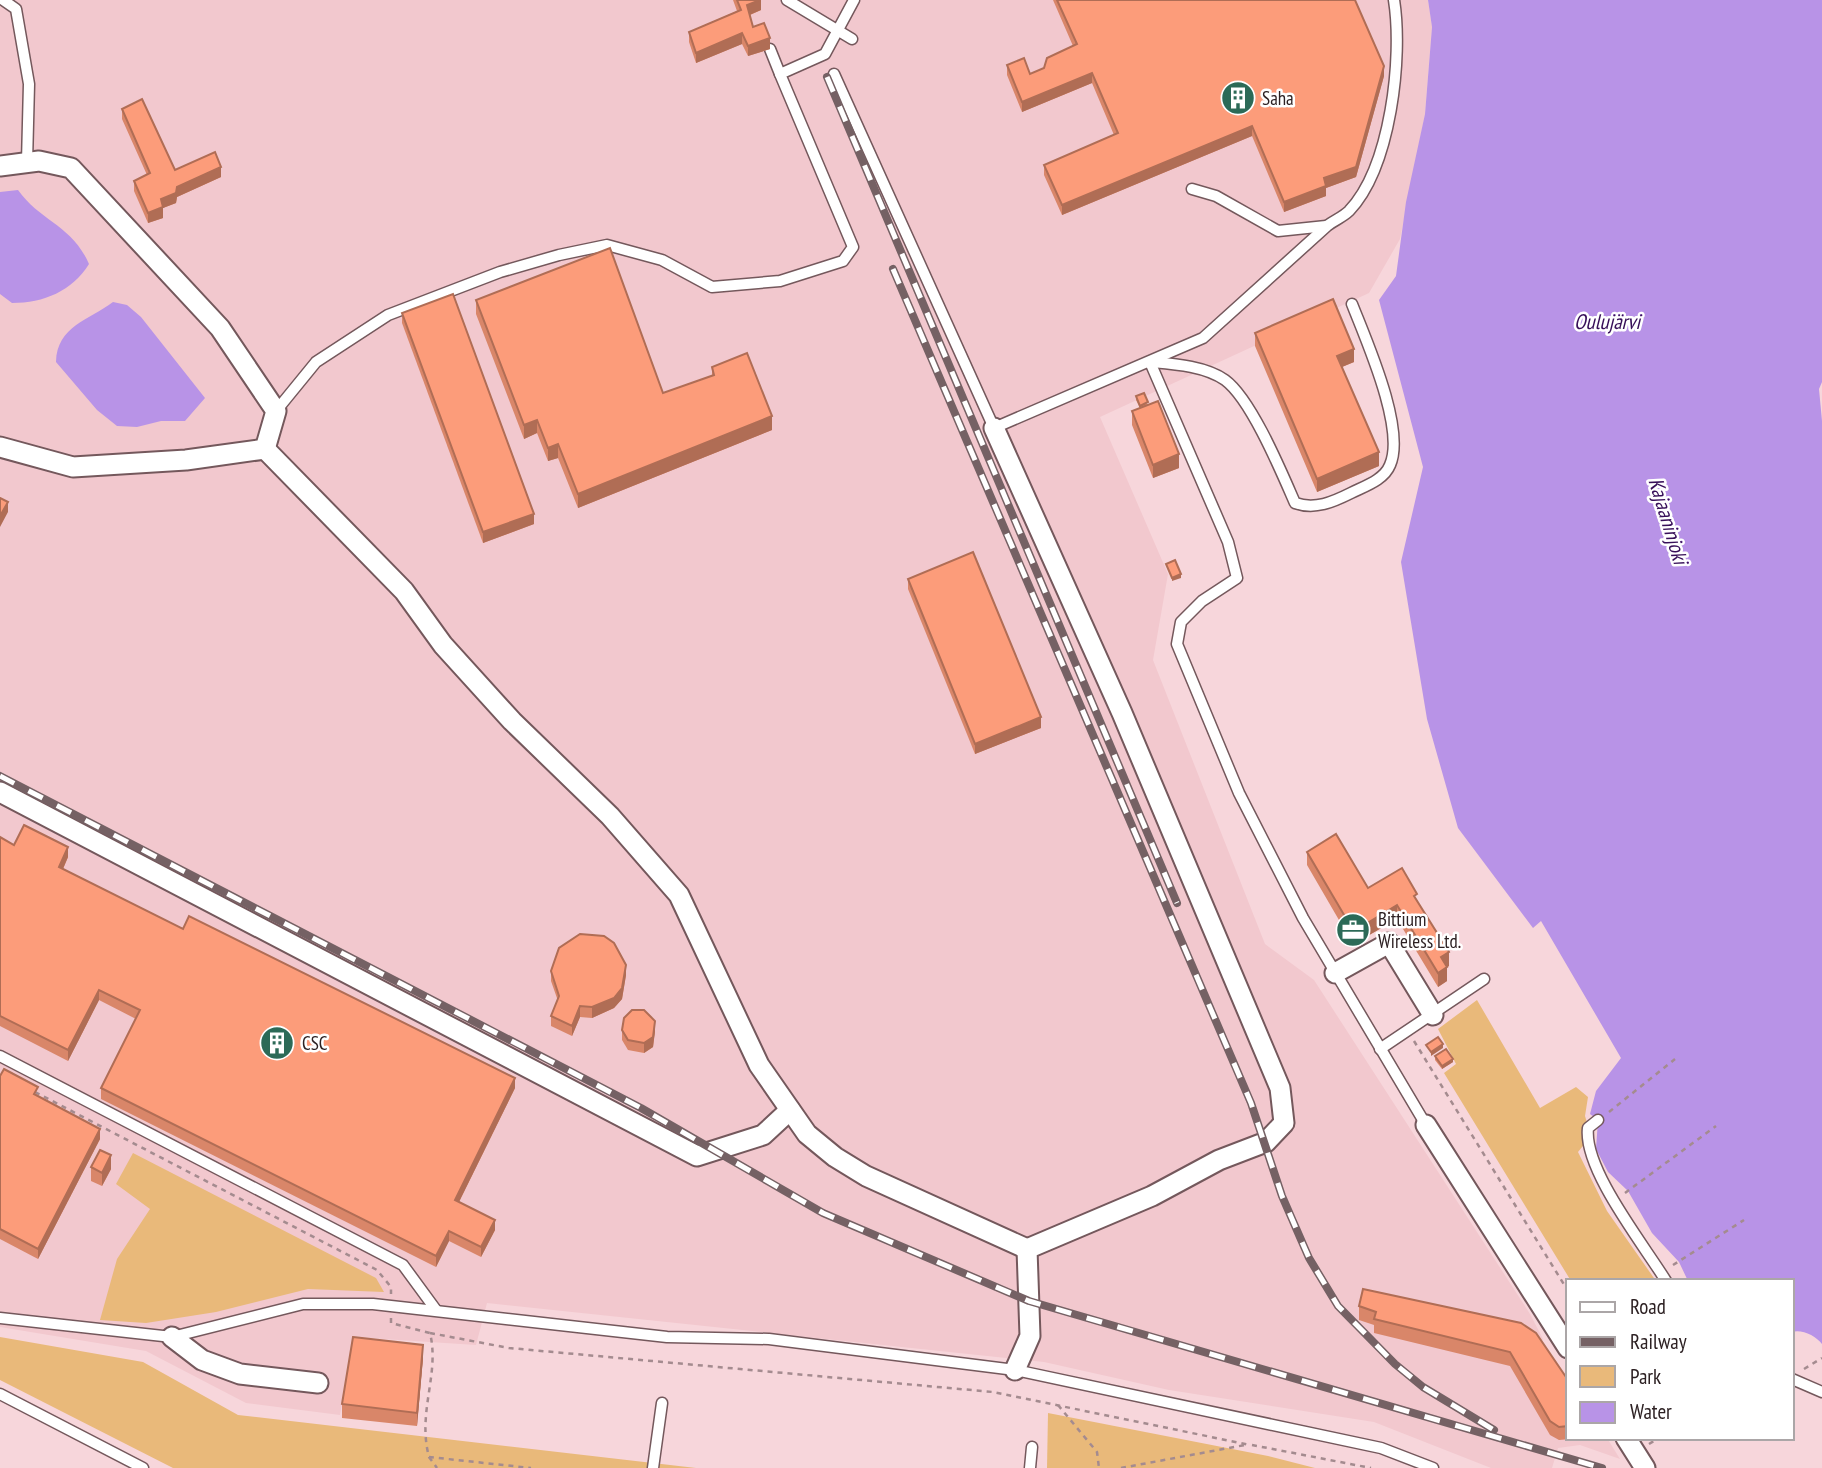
<svg xmlns="http://www.w3.org/2000/svg" width="1822" height="1468" viewBox="0 0 1822 1468" font-family="'PT Sans Narrow',sans-serif">
<rect width="100%" height="100%" fill="#f7d6db"/>
<polygon fill="#f2c8ce" points="0,0 1428,0 1432,26 1425,114 1400,239 1369,293 1100,417 1168,574 1153,660 1265,944 1314,980 1530,1314 1543,1339 1538,1345 1556,1361 1568,1381 1568,1438 1607,1438 1620,1459 1580,1445 1558,1448 1552,1468 1491,1468 1374,1422 1169,1390 1044,1362 487,1303 476,1345 368,1338 351,1350 340,1415 246,1403 146,1351 0,1327"/>
<g fill="#e9b97a">
<polygon points="1477,1000 1540,1108 1576,1087 1588,1097 1585,1116 1591,1136 1578,1152 1607,1211 1656,1281 1571,1281 1444,1073 1456,1064 1438,1029"/>
<polygon points="133,1153 376,1278 384,1292 308,1289 216,1312 146,1323 100,1320 117,1259 150,1209 116,1184"/>
<polygon points="0,1337 143,1362 238,1415 696,1468 173,1468 0,1380"/>
<polygon points="1048,1413 1268,1456 1315,1468 1047,1468"/>
</g>
<g fill="#b893e7">
<path d="M 1428,0 L 1822,0 L 1822,382 L 1819,389 L 1822,421 L 1822,1344 C 1816,1336 1802,1329 1792,1332 L 1792,1281 L 1688,1281 L 1679,1262 L 1652,1233 L 1628,1191 L 1608,1172 L 1596,1149 L 1598,1120 L 1590,1114 L 1596,1091 L 1621,1058 L 1541,921 L 1533,928 L 1458,828 L 1427,719 L 1401,562 L 1423,467 L 1379,300 L 1396,276 L 1406,202 L 1425,114 L 1432,27 Z"/>
<path d="M 18,190 C 41,222 72,225 89,264 C 72,291 44,303 12,303 L 0,294 L 0,192 Z"/>
<path d="M 113,302 L 127,305 L 141,317 L 205,398 L 185,421 L 161,421 L 137,427 L 117,426 L 97,410 L 56,362 C 57,326 89,320 113,302 Z"/>
</g>
<g fill="none" stroke-linecap="round" stroke-linejoin="round">
<g stroke="#74585c" stroke-width="13">
<g id="service">
<polyline points="3,0 16,9 29,84 27,162"/>
<polyline points="787,0 852,39"/>
<polyline points="770,49 780,74"/>
<path d="M 834,74 L 994,428 L 1203,338 L 1327,226 C 1333,221 1343,217 1349,211 C 1391,167 1403,57 1394,0"/>
<polyline points="1192,189 1216,196 1278,231 1326,226"/>
<polyline points="1150,362 1228,542 1237,578 1202,601 1181,622 1177,644 1239,793 1303,918 1426,1125"/>
<path d="M 1151,362 C 1174,364 1205,366 1225,380 C 1251,399 1281,471 1295,503 C 1315,510 1333,502 1351,493 C 1365,486 1384,480 1390,465 C 1406,429 1366,340 1352,304"/>
<polyline points="276,411 316,362 388,315 500,272 559,255 607,245 662,260 712,287 780,281 843,261 853,247 780,74 825,54 854,0"/>
<polyline points="1380,1049 1484,979"/>
<polyline points="0,1056 403,1265 436,1310"/>
<path d="M 1598,1120 L 1588,1128 C 1583,1169 1644,1245 1666,1281"/>
<polyline points="0,1318 172,1337 303,1304 373,1304 667,1337 769,1339 1015,1370 1381,1448 1433,1468"/>
<polyline points="1792,1379 1822,1392"/>
<polyline points="0,1394 143,1468"/>
<polyline points="653,1468 662,1403"/>
<polyline points="1030,1468 1032,1447"/>
</g>
</g>
<g stroke="#74585c" stroke-width="23">
<g id="minor">
<polyline points="0,166 39,161 71,168 220,328 276,411 265,449 186,460 73,467 0,447"/>
<polyline points="994,428 1122,713 1280,1088 1284,1123 1266,1142 1219,1160 1152,1196 1027,1249 1030,1336 1015,1370"/>
<polyline points="265,449 404,591 443,645 512,721 610,816 679,895 759,1065 807,1134 835,1157 866,1176 1027,1249"/>
<polyline points="0,792 697,1156 763,1135 790,1110"/>
<polyline points="1335,973 1389,943 1433,1015"/>
<polyline points="1426,1125 1568,1348"/>
<polyline points="172,1337 202,1360 240,1374 318,1383"/>
<polyline points="1626,1438 1645,1468"/>
</g>
</g>
<g stroke="#a48b8f" stroke-width="2.5" stroke-dasharray="5 5" stroke-linecap="butt">
<polyline points="1414,1041 1568,1291"/>
<polyline points="35,1092 377,1270 391,1287 391,1294"/>
<polyline points="1609,1112 1675,1059"/>
<polyline points="1625,1193 1716,1126"/>
<polyline points="1673,1265 1744,1220"/>
<path d="M 391,1318 L 391,1323 L 430,1333 C 440,1374 417,1412 429,1457 L 531,1468"/>
<polyline points="430,1333 509,1348 993,1392 1250,1445"/>
<polyline points="1804,1369 1822,1358"/>
<polyline points="1058,1405 1097,1452 1099,1468"/>
<polyline points="1649,1444 1659,1438"/>
<polyline points="1252,1445 1371,1468"/>
<polyline points="429,1457 437,1468"/>
<polyline points="1121,1468 1245,1445"/>
</g>
<use href="#service" stroke="#fff" stroke-width="10"/>
<use href="#minor" stroke="#fff" stroke-width="19"/>
<g stroke="#756164" stroke-width="8">
<g id="rail">
<polyline points="827,77 1177,903"/>
<polyline points="893,269 1251,1103 1282,1196 1309,1258 1338,1306 1395,1364 1423,1387 1494,1430"/>
<polyline points="0,776 641,1108 823,1213 1029,1301 1602,1468"/>
</g>
</g>
<use href="#rail" stroke="#fff" stroke-width="5" stroke-dasharray="16" stroke-linecap="butt"/>
</g>
<g fill="#d98669">
<polygon points="733,0 761,0 761,10 750,15 753,27 770,49 748,56 742,44 696,63 689,42 689,32 737,11"/>
<polygon points="1053,0 1355,0 1384,76 1356,177 1326,188 1326,196 1284,212 1252,136 1062,215 1044,175 1044,165 1114,135 1092,83 1022,112 1007,75 1007,65 1030,74 1044,68 1073,46"/>
<polygon points="122,109 175,170 221,177 177,197 176,203 163,208 163,218 148,223 134,191 134,181 147,175 122,119"/>
<polygon points="476,300 663,393 712,376 712,367 772,430 578,508 558,458 548,461 537,433 524,439 476,314"/>
<polygon points="402,313 534,524 483,543 402,323"/>
<polygon points="1255,333 1354,362 1342,367 1379,466 1317,492 1255,346"/>
<polygon points="1136,396 1148,405 1179,468 1153,478 1132,425 1132,411 1140,408 1136,400"/>
<polygon points="908,579 1041,728 975,754 908,589"/>
<polygon points="0,837 14,845 68,857 63,869 183,929 515,1088 459,1202 495,1230 481,1257 449,1241 436,1267 101,1099 101,1088 136,1019 99,1000 68,1061 0,1026"/>
<polygon points="1307,852 1368,888 1417,900 1449,966 1447,967 1447,981 1438,987 1397,919 1364,938 1350,939 1307,865"/>
<polygon points="551,971 626,975 622,999 614,1008 592,1018 580,1017 572,1036 551,1026 551,1016 558,1001 551,981"/>
<polygon points="622,1030 655,1031 653,1047 644,1053 628,1050 622,1040"/>
<polygon points="1435,1056 1453,1062 1442,1069 1435,1060"/>
<polygon points="0,1076 38,1096 100,1139 38,1259 0,1239"/>
<polygon points="91,1167 111,1169 102,1186 91,1181"/>
<polygon points="1359,1306 1521,1323 1568,1380 1568,1438 1571,1439 1559,1440 1550,1435 1510,1366 1374,1333 1374,1325 1359,1320"/>
<polygon points="423,1358 417,1426 342,1418 342,1404"/>
</g>
<g fill="#b06d55">
<polygon points="760,0 761,0 761,10 747,16 747,5"/>
<polygon points="742,33 742,44 696,63 696,53"/>
<polygon points="770,38 770,49 748,56 748,46"/>
<polygon points="1384,66 1384,76 1356,177 1326,188 1326,196 1284,212 1284,202"/>
<polygon points="1092,73 1092,83 1022,112 1022,102"/>
<polygon points="1252,126 1252,136 1062,215 1062,205"/>
<polygon points="221,167 221,177 177,197 176,203 163,208 163,218 148,223 148,213 161,199 177,187"/>
<polygon points="1354,349 1354,362 1337,369 1337,356"/>
<polygon points="772,416 772,430 578,508 578,494"/>
<polygon points="537,420 537,433 524,439 524,425"/>
<polygon points="558,444 558,458 548,461 548,448"/>
<polygon points="1379,452 1379,466 1317,492 1317,479"/>
<polygon points="1179,454 1179,468 1153,478 1153,465"/>
<polygon points="8,502 8,512 0,527 0,516"/>
<polygon points="534,514 534,524 483,543 483,532"/>
<polygon points="1181,574 1181,578 1172,581 1172,578"/>
<polygon points="1041,717 1041,728 975,754 975,744"/>
<polygon points="68,847 68,857 59,878 59,867"/>
<polygon points="1397,905 1397,919 1364,938 1364,925"/>
<polygon points="1449,952 1449,966 1441,971 1441,957"/>
<polygon points="626,965 626,975 622,999 614,1008 592,1018 592,1007"/>
<polygon points="1447,967 1447,981 1438,987 1438,973"/>
<polygon points="99,990 99,1000 68,1061 68,1050"/>
<polygon points="580,1006 580,1017 572,1036 572,1026"/>
<polygon points="655,1021 655,1031 653,1047 644,1053 644,1043"/>
<polygon points="1443,1044 1443,1048 1431,1056 1431,1052"/>
<polygon points="1453,1059 1453,1062 1442,1069 1442,1066"/>
<polygon points="515,1078 515,1088 455,1210 455,1200"/>
<polygon points="100,1129 100,1139 38,1259 38,1249"/>
<polygon points="111,1155 111,1169 102,1186 102,1173"/>
<polygon points="495,1220 495,1230 481,1257 481,1247"/>
<polygon points="449,1231 449,1241 436,1267 436,1256"/>
<polygon points="423,1345 423,1358 417,1426 417,1413"/>
</g>
<g fill="#fc9c7a" stroke="#b06d55" stroke-width="2">
<polygon points="737,0 760,0 747,5 753,27 764,23 770,38 748,46 742,33 696,53 689,32 741,10"/>
<polygon points="1057,0 1355,0 1384,66 1356,167 1324,178 1326,186 1284,202 1252,126 1062,205 1044,165 1118,133 1092,73 1022,102 1007,65 1024,58 1030,74 1044,68 1047,58 1077,44"/>
<polygon points="142,99 175,170 215,152 221,167 177,187 176,193 161,199 163,207 148,213 134,181 150,173 122,109"/>
<polygon points="610,248 663,393 714,375 712,367 747,353 772,416 578,494 558,444 548,448 537,420 524,425 476,300"/>
<polygon points="453,294 534,514 483,532 402,313"/>
<polygon points="1333,299 1354,349 1337,356 1379,452 1317,479 1255,333"/>
<polygon points="1144,393 1148,402 1140,406 1136,396"/>
<polygon points="1158,401 1179,454 1153,465 1132,411"/>
<polygon points="0,498 8,502 0,516"/>
<polygon points="973,552 1041,717 975,744 908,579"/>
<polygon points="1175,560 1181,574 1172,578 1166,564"/>
<polygon points="24,825 68,847 59,867 183,929 189,916 515,1078 455,1200 495,1220 481,1247 449,1231 436,1256 101,1088 140,1010 99,990 68,1050 0,1016 0,837 14,845"/>
<polygon points="1336,834 1368,888 1402,868 1417,894 1414,896 1449,952 1441,957 1447,967 1438,973 1397,905 1364,925 1350,925 1307,852"/>
<polygon points="580,934 604,936 614,943 626,965 622,988 614,998 592,1007 580,1006 572,1026 551,1016 559,996 551,971 559,948"/>
<polygon points="632,1010 644,1010 655,1021 653,1037 644,1043 628,1040 622,1030 624,1018"/>
<polygon points="1438,1037 1443,1044 1431,1052 1426,1045"/>
<polygon points="1446,1049 1453,1059 1442,1066 1435,1056"/>
<polygon points="4,1069 38,1087 34,1094 100,1129 38,1249 0,1229 0,1076"/>
<polygon points="100,1150 111,1155 102,1173 91,1167"/>
<polygon points="1363,1289 1521,1323 1536,1333 1568,1380 1568,1426 1559,1427 1550,1421 1510,1352 1374,1319 1376,1312 1359,1306"/>
<polygon points="353,1337 423,1345 417,1413 342,1404"/>
</g>
<defs>
<g id="building-disc" transform="scale(1.75)"><circle r="9.5" fill="#2c6a57" stroke="#fff"/><path d="M-4-6H4V6H1V3H-1V6H-4ZM-2.5-4.3h1.7v1.8h-1.7ZM.8-4.3h1.7v1.8H.8ZM-2.5-1h1.7V.8h-1.7ZM.8-1h1.7V.8H.8Z" fill="#fff"/></g>
<g id="office-disc" transform="scale(1.75)"><circle r="9.5" fill="#2c6a57" stroke="#fff"/><path d="M-6-3h4V-5.5h4V-3h4V5H-6ZM-1-4.5V-3h2v-1.5ZM-6 0V1H6V0Z" fill="#fff"/></g>
</defs>
<g fill-rule="evenodd">
<use href="#building-disc" x="1238" y="98"/>
<use href="#office-disc" x="1353" y="930"/>
<use href="#building-disc" x="277" y="1043"/>
</g>
<g text-anchor="middle" stroke-width="5" stroke-linejoin="round" paint-order="stroke">
<g font-size="19" fill="#2d2123" stroke="#fff" text-anchor="start">
<text x="1262" y="105">Saha</text>
<text x="1378" y="926">Bittium<tspan x="1378" dy="22">Wireless Ltd.</tspan></text>
<text x="302" y="1050">CSC</text>
</g>
<g font-size="21" font-style="italic" fill="#370f59" stroke="#fff">
<text x="1607" y="329">Oulujärvi</text>
<text transform="translate(1668 521) rotate(73)" y="7">Kajaaninjoki</text>
</g>
</g>
<rect x="1566" y="1279" width="228" height="161" fill="#ffffff" stroke="#aba6a7" stroke-width="2"/>
<rect x="1580" y="1302" width="35" height="10" fill="#ffffff" stroke="#aba6a7" stroke-width="2"/>
<text x="1630" y="1314" font-size="21" fill="#2d2123">Road</text>
<rect x="1580" y="1337" width="35" height="10" fill="#756164" stroke="#aba6a7" stroke-width="2"/>
<text x="1630" y="1349" font-size="21" fill="#2d2123">Railway</text>
<rect x="1580" y="1366" width="35" height="21" fill="#e9b97a" stroke="#aba6a7" stroke-width="2"/>
<text x="1630" y="1384" font-size="21" fill="#2d2123">Park</text>
<rect x="1580" y="1402" width="35" height="21" fill="#b893e7" stroke="#aba6a7" stroke-width="2"/>
<text x="1630" y="1419" font-size="21" fill="#2d2123">Water</text>
</svg>
